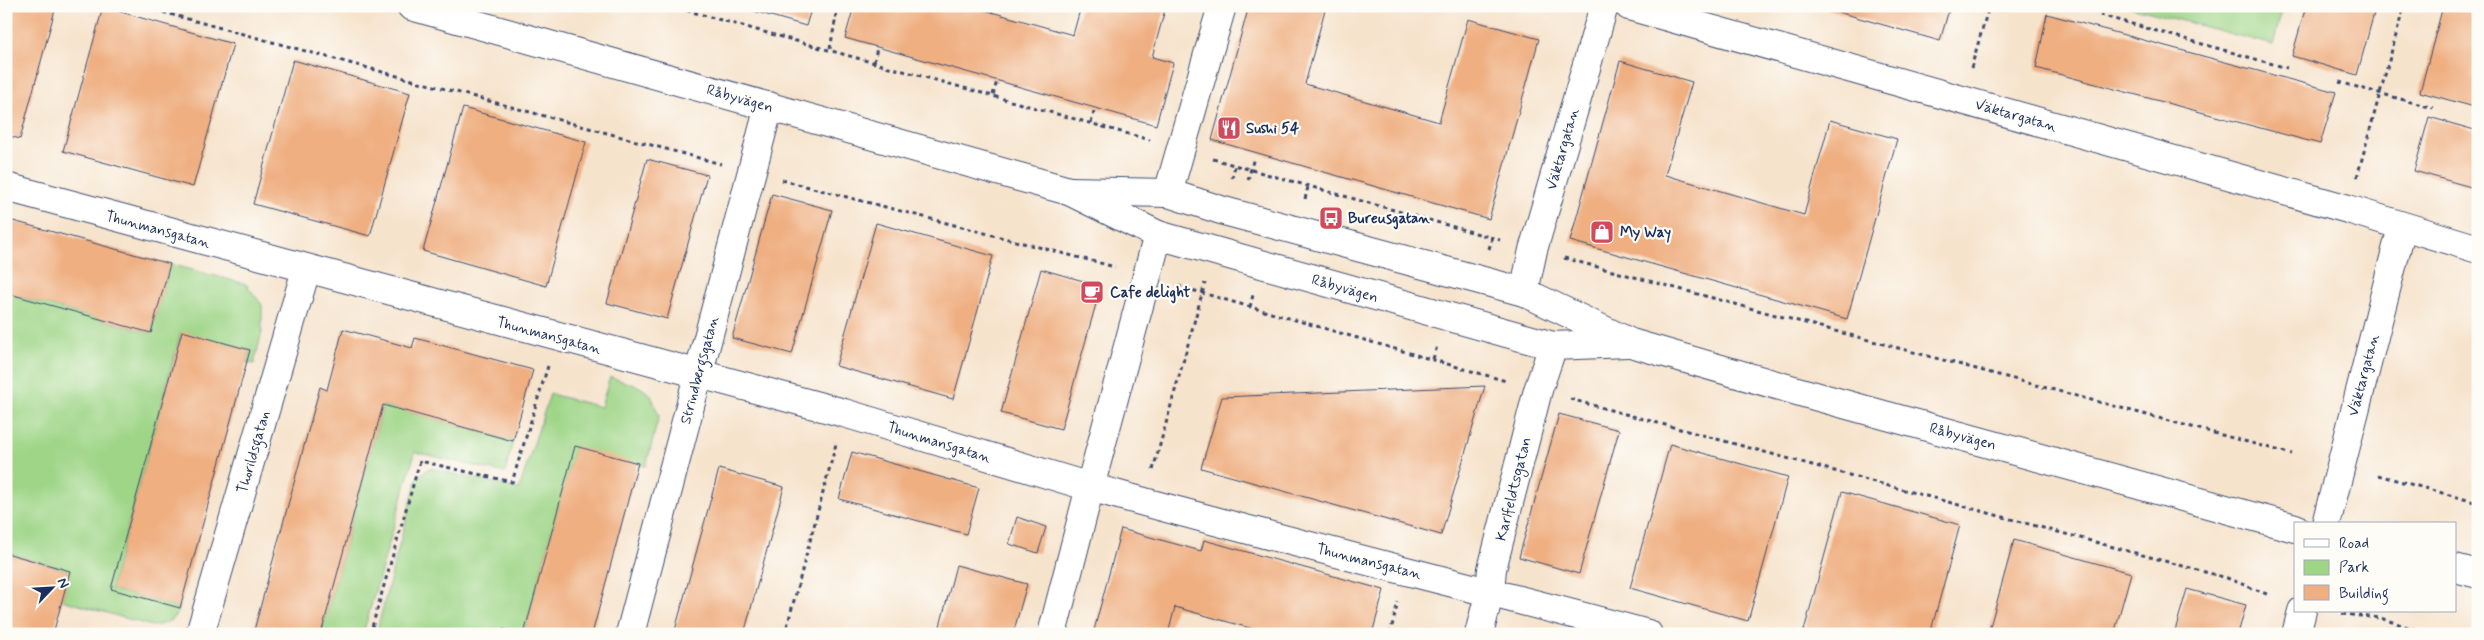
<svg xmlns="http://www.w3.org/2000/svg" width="2484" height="640" viewBox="0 0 2484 640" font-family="Mynerve,sans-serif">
<rect width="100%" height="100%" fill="#fdfcf7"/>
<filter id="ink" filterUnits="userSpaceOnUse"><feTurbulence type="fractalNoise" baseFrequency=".02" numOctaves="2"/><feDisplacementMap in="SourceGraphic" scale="10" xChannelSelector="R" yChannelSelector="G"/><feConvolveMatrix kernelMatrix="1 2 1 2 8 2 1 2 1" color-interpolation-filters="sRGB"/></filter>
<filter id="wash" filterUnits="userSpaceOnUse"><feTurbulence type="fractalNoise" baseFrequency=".0096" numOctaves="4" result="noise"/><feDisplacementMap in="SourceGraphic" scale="20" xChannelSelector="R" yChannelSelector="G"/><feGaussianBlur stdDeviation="1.12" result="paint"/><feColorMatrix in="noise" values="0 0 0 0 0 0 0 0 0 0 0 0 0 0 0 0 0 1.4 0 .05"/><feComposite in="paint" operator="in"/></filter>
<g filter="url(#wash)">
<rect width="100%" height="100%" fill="#f6e3cc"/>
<g fill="#9ed587" stroke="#5c8272">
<polygon points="2127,6 2283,6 2273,45"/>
<path d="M 170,264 L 246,284 L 262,305 L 262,332 L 254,364 L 247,363 L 250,350 L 181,332 L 111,589 L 180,608 C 174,621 165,625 152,626 L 62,600 L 70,571 L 6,553 L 6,293 L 151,333 Z"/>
<polygon points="610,377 640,387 651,395 659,416 646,466 575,447 524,634 503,629 502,634 376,634 417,478 429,468 519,489 550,394 601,407"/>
<polygon points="383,405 513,441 505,473 415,452 363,634 321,634"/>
</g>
<g id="blocks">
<g fill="#efaf81">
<polygon points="6,6 56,6 20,139 6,135"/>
<polygon points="736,6 812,6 806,26"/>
<polygon points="854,6 970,6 1073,35 1081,6 1166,6 1152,57 1173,63 1156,125 845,38"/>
<polygon points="1249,6 1326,6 1305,84 1439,122 1468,19 1539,39 1489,219 1212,140"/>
<polygon points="1817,6 1950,6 1940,41"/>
<polygon points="2306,6 2376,6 2357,75 2292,56"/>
<polygon points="2443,6 2478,6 2478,108 2420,92"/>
<polygon points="103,7 233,44 193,187 63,151"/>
<polygon points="2047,14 2336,92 2320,144 2036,68"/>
<polygon points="293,60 410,93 370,236 253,204"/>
<polygon points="1620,61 1692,82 1665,175 1804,215 1830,120 1897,139 1847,319 1570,241"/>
<polygon points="463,108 586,142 546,286 423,251"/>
<polygon points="2429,117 2478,131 2478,189 2414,171"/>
<polygon points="647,159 707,175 667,319 607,303"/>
<polygon points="772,194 832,210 792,354 732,338"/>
<polygon points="6,219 170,264 151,333 6,293"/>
<polygon points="876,223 993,256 953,399 836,366"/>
<polygon points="1041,269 1101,286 1061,429 1001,413"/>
<polygon points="343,329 412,348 415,338 533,370 513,441 383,405 321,634 253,634 320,387 327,390"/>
<polygon points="182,331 250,350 180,608 111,589"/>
<polygon points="1485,386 1441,535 1201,468 1222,397"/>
<polygon points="1559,414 1619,430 1579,574 1519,557"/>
<polygon points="1670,444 1788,477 1748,621 1630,588"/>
<polygon points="575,446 638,463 592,634 524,634"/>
<polygon points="852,452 979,488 966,534 839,499"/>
<polygon points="719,469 784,487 744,634 674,634"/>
<polygon points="1842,492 1960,525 1930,634 1803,634"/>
<polygon points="1017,517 1046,527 1038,553 1009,544"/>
<polygon points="1121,529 1201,551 1204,540 1384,590 1372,634 1271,634 1175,607 1168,634 1093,634"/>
<polygon points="2014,540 2131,573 2114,634 1988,634"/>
<polygon points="6,553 70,571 53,634 6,634"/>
<polygon points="956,565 1027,584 1013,634 938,634"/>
<polygon points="2187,589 2246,605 2238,634 2174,634"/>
<polygon points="503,629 518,633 518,634 502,634"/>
</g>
</g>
</g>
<g filter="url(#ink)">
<use href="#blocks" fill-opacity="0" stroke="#3c4a6e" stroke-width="1"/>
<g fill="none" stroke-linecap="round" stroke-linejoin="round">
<g stroke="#3c4a6e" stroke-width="30">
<g id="minor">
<polyline points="1629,6 2348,209 2478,249"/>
<polyline points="6,187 844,413 1090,487 1052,634"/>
<polyline points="1168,193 1222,6"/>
<path d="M 1158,235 L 1090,487 C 1275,539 1462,584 1648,634"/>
<polyline points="1524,292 1533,250 1604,6"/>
<polyline points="2326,524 2402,227"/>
<polyline points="200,634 306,270"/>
<polyline points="630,634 769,106"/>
<polyline points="1479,634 1490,591 1492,569 1538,390 1553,346"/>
<polyline points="2296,634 2302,611"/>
</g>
</g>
<g stroke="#3c4a6e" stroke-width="30">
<g id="major">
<polyline points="411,6 1069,191 1158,235 1553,346 1627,343"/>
<polyline points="1069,191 1168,193 1224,211 1524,292 1631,343 1804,393 2295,528"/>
<polyline points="2455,568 2478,574"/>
</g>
</g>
<g stroke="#3c4a6e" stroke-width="3" stroke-dasharray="4 4" stroke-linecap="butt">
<polyline points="140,6 721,164"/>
<polyline points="671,6 1150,140"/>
<polyline points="2100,15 2287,68"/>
<polyline points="830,49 838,6"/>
<polyline points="874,62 877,48"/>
<polyline points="1971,68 1989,6"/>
<polyline points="2339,82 2433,108"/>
<polyline points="993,95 997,81"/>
<polyline points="1091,123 1095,108"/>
<polyline points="1213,159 1500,240"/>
<polyline points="2357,177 2404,6"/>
<polyline points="1232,178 1235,166"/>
<polyline points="782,180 1115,267"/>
<polyline points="1248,180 1254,157"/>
<polyline points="1305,199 1308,187"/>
<polyline points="1489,249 1492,238"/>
<polyline points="1564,258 2292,454"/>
<polyline points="1178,286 1506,381"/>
<polyline points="1250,307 1253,295"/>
<polyline points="1433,359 1437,346"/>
<polyline points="1570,399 2227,578 2269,595"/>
<polyline points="1153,470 1205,283"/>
<polyline points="2378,475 2478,503"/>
<polyline points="2342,614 2380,618 2430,634"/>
<polyline points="370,634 420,461 512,482 548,366"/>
<polyline points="785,634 836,444"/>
<polyline points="1390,634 1398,602"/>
</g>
<use href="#minor" stroke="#fff" stroke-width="28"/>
<use href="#major" stroke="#fff" stroke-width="28"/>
</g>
</g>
<defs>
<g id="restaurant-square" transform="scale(1.25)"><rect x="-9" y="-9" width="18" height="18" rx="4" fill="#d1495b" stroke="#fdfcf7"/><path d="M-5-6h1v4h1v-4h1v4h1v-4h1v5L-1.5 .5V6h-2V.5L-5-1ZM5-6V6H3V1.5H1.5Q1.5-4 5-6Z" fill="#fff"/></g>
<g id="bus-square" transform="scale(1.25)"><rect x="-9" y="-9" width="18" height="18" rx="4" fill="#d1495b" stroke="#fdfcf7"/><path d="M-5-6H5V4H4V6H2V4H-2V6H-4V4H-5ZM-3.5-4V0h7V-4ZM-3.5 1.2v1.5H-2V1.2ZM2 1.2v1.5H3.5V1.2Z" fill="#fff"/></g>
<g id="shop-square" transform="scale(1.25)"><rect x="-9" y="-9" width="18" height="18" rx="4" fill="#d1495b" stroke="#fdfcf7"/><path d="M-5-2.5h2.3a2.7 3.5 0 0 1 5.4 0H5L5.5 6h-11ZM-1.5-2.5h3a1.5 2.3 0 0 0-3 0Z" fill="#fff"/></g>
<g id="cafe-square" transform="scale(1.25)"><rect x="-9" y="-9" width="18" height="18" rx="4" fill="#d1495b" stroke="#fdfcf7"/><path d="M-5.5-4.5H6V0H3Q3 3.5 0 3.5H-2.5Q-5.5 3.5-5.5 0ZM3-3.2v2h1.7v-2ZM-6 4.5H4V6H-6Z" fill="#fff"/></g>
</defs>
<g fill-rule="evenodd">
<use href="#restaurant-square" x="1229" y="128"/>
<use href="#bus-square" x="1331" y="218"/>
<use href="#shop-square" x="1602" y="232"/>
<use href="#cafe-square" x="1092" y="292"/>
</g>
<g text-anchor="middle" stroke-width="4.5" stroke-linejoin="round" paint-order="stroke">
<g font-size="15" fill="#1b2f5e" stroke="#fdfcf7">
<text transform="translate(740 98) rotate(16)" y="5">Råbyvägen</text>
<text transform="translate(2016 115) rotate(16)" y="5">Väktargatan</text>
<text transform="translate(1562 149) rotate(-74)" y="5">Väktargatan</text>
<text transform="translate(158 229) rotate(15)" y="5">Thunmansgatan</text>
<text transform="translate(1345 288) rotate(16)" y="5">Råbyvägen</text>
<text transform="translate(549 335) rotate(15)" y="5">Thunmansgatan</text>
<text transform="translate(699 370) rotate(-75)" y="5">Strindbergsgatan</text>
<text transform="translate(2363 375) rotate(-75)" y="5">Väktargatan</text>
<text transform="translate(1963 436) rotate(15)" y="5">Råbyvägen</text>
<text transform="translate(939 442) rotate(17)" y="5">Thunmansgatan</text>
<text transform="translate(253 452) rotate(-74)" y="5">Thorildsgatan</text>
<text transform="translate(1513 489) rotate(-76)" y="5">Karlfeldtsgatan</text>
<text transform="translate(1369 561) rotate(14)" y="5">Thunmansgatan</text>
</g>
<g font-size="15" font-weight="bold" fill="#1b2f5e" stroke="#fdfcf7" text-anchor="start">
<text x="1246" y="133">Sushi 54</text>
<text x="1348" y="223">Bureusgatan</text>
<text x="1620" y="237">My Way</text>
<text x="1110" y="297">Cafe delight</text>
</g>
</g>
<rect width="2484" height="640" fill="none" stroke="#fdfcf7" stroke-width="25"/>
<rect x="2294" y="522" width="162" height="90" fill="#fdfcf7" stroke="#a3aaba"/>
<rect x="2304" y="539" width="25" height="8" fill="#ffffff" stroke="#a3aaba"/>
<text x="2339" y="548" font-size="15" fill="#1b2f5e">Road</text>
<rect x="2304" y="560" width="25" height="15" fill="#9ed587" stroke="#a3aaba"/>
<text x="2339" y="572" font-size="15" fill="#1b2f5e">Park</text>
<rect x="2304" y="585" width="25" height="15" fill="#efaf81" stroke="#a3aaba"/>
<text x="2339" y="598" font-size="15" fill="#1b2f5e">Building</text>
<g transform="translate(52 588) rotate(65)" stroke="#fdfcf7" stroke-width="4" paint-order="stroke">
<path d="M0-4L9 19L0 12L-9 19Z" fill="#1b2f5e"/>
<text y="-8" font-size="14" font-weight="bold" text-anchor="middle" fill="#1b2f5e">N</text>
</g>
</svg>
